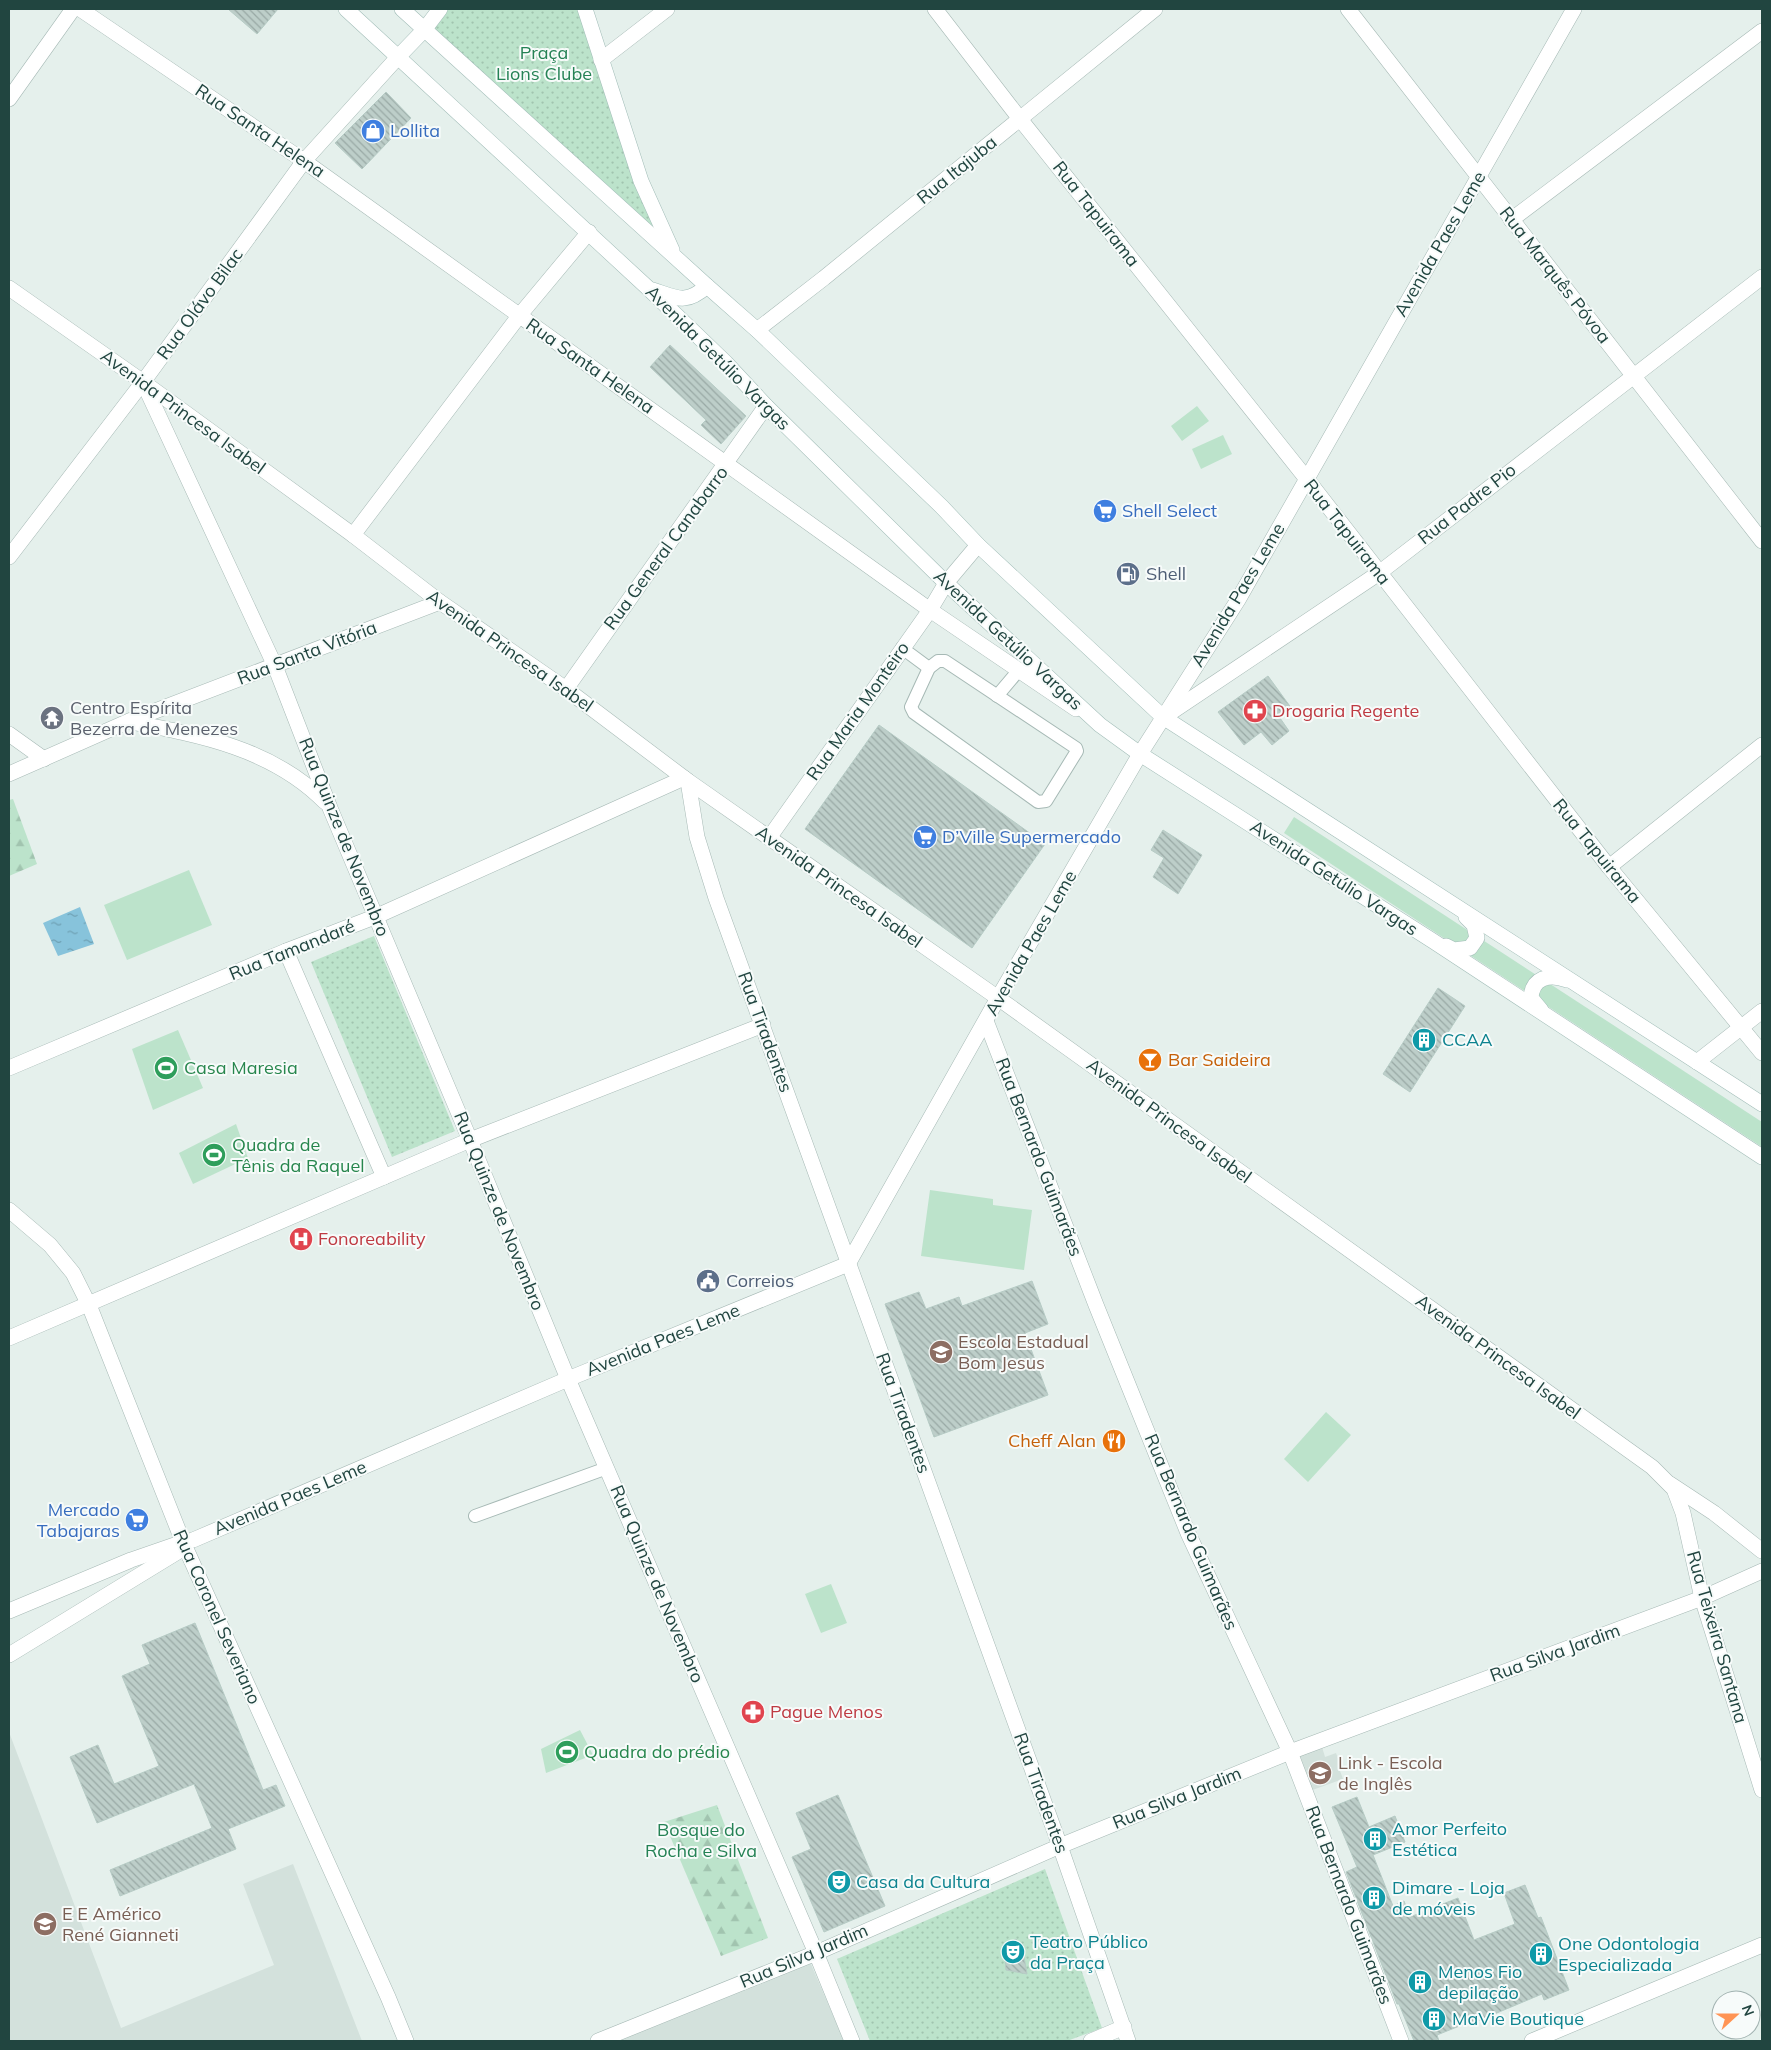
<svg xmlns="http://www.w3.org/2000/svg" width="1771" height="2050" viewBox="0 0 1771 2050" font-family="Mulish,sans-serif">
<defs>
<pattern id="grass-dots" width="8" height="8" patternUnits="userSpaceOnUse" patternTransform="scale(1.25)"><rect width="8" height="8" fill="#bce3cb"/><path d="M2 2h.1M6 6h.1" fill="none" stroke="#a1c4af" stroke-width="1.8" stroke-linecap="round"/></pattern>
<pattern id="forest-firs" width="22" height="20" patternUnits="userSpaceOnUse" patternTransform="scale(1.25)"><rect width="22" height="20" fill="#bce3cb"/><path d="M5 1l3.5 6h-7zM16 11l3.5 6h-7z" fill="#a1c4af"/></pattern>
<pattern id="water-ripples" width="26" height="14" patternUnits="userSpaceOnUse" patternTransform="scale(1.25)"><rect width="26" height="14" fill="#87c3db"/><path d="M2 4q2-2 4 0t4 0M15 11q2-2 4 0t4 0" fill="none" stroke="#6ea0b3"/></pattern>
<pattern id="building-back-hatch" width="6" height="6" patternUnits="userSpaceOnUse" patternTransform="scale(1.25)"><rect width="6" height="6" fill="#bdcec9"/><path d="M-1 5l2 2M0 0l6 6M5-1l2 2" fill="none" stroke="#99a9a5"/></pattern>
</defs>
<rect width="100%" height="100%" fill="#e5f0ec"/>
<g fill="#d3e1dc">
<polygon points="9,1732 121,2028 274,1965 243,1884 293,1864 362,2041 9,2041"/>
<polygon points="1322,1747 1325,1757 1336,1753 1341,1767 1339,1768 1343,1779 1307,1792 1294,1758"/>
<polygon points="810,1962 844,2041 617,2041"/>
</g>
<g fill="url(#grass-dots)">
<polygon points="440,9 585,9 675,256 424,30"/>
<polygon points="374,936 455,1131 392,1157 311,962"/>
<polygon points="1045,1869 1102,2028 1067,2041 870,2041 837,1959"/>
</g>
<g fill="url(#forest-firs)">
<polygon points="13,799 37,864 9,876 9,800"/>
<polygon points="717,1805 768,1938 721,1956 664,1822"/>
</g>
<g fill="#bce3cb">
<polygon points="1197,406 1209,421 1182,441 1171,426"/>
<polygon points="1223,435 1232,454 1201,469 1192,449"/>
<polygon points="1294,817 1762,1122 1762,1147 1284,833"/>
<polygon points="189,870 212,925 127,960 104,905"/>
<polygon points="178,1030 203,1088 153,1110 132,1049"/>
<polygon points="236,1124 248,1158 193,1184 179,1153"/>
<polygon points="930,1190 993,1199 993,1205 1032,1210 1024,1270 921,1256"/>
<polygon points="1326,1412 1351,1435 1308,1482 1284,1459"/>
<polygon points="831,1584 847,1623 821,1633 805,1594"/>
<polygon points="580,1730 593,1755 546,1773 541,1749"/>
</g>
<polygon fill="url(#water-ripples)" points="80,907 94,944 58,956 43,923"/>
<g fill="url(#building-back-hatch)" stroke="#b6cbc5">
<polygon points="228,9 278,9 257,34"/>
<polygon points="386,92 411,118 362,169 335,143"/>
<polygon points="670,345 746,416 721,444 701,425 706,420 650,367"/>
<polygon points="1268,676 1292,709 1280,718 1289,731 1272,745 1261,732 1244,745 1218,712"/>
<polygon points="879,725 1045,844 972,948 805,829"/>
<polygon points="1163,830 1202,855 1178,894 1153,877 1164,858 1151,850"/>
<polygon points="1438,988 1465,1006 1410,1092 1383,1074"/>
<polygon points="1032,1281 1048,1324 1025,1333 1048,1395 934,1437 885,1304 919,1292 926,1309 959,1297 962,1306"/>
<polygon points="195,1623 263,1790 276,1785 285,1806 228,1829 236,1849 120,1896 110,1870 212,1828 194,1784 97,1823 70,1757 98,1745 114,1784 159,1766 122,1676 150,1664 142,1645"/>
<polygon points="838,1795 885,1906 824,1932 792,1857 811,1849 796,1813"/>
<polygon points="1357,1797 1369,1827 1395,1816 1405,1842 1373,1855 1393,1906 1404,1901 1410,1917 1458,1898 1474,1940 1515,1924 1504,1893 1525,1885 1538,1918 1541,1917 1569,1990 1544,2000 1542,1994 1473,2023 1472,2021 1437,2035 1439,2041 1414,2041 1399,2004 1397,2004 1346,1872 1357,1867 1332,1807"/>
<polygon points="1016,1939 1024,1957 1027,1974 1006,1970 1004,1947"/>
</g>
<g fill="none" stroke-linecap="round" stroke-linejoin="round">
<g stroke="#a6b9b5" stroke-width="14">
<g id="service">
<polyline points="902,648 929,668"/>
<polygon points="938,661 945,661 1076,748 1077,751 1046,801 1038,802 914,713 911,707 929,668"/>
<polyline points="997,696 1019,670"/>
<polyline points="475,1516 607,1468"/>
</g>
</g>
<g stroke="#a6b9b5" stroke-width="16">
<g id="minor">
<polyline points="80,9 304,161 930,610 1076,709"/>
<polyline points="935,9 1020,119 1306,478 1609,867 1762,1053"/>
<polyline points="1348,9 1762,541"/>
<polyline points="601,60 667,9"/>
<polyline points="9,99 73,9"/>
<polyline points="1511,220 1762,31"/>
<polyline points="9,288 143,382 353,535 440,602 566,689 688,781 998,998"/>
<polyline points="757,330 824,278 1155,9"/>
<polyline points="143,382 275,666 330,808 470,1140 568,1379 816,1953 852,2041"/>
<polyline points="353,535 519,316 589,232"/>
<polyline points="9,557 143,382 304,161 398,57"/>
<polyline points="566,689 766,406"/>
<polyline points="1164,717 1379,573 1762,277"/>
<path d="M 130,722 C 200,735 273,749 325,802"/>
<polyline points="9,734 44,759"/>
<polyline points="9,774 129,721 440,602"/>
<polyline points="688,781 697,837 716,898 1060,1846 1128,2041"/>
<polyline points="769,838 930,610 946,583 978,545"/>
<polyline points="1609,867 1762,745"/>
<polyline points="286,951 384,1177"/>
<polyline points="986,1021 1096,1305 1188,1533 1290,1752 1401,2041"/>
<polyline points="1697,1062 1762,1011"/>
<polyline points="9,1068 286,951 377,916 684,778"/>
<polyline points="9,1210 50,1245 73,1273 89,1305 183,1542 388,1997 406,2041"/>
<polyline points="9,1338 470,1140 763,1025"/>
<polyline points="1670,1484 1714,1513 1762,1551"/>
<polyline points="1091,2041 1124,2027"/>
<polyline points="1532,2041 1762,1945"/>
</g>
</g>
<g stroke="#a6b9b5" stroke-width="16">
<g id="tertiary">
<polyline points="998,998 1652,1467 1674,1489 1683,1513 1702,1598 1762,1790"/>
<polyline points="9,1611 131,1560 183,1542 193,1540 568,1379 848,1264 998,998 1140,754 1238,600 1574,9"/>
<polyline points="9,1655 184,1548"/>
<polyline points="598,2041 816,1953 1060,1846 1290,1752 1702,1598 1762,1571"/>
</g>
</g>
<g stroke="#a2bdb8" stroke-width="16">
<g id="secondary">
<polyline points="346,9 649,289 726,363 766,406 946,583 1100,725 1140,754 1433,941 1762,1157"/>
<polyline points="402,9 707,286 757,330 942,507 978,545 1163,717 1762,1104"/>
<polyline points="585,9 641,181 672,250"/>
<polyline points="398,57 424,30 440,9"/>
<path d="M 653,290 C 677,298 686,305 707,286"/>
<polyline points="1446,946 1454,950 1470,948 1477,938 1474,925 1466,917"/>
<path d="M 1541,1010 L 1531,998 C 1532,978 1549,973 1567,980"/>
</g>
</g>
<use href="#service" stroke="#fff" stroke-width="12"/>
<use href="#minor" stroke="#fff" stroke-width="15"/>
<use href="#tertiary" stroke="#fff" stroke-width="15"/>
<use href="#secondary" stroke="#fff" stroke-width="15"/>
</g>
<defs>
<g id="shop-disc" transform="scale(1.25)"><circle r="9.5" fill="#3f7fe0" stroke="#f7fbfa"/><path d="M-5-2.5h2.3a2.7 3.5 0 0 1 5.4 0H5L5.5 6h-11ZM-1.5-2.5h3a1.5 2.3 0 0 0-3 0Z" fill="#fff"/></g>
<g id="supermarket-disc" transform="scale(1.25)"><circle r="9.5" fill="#3f7fe0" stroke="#f7fbfa"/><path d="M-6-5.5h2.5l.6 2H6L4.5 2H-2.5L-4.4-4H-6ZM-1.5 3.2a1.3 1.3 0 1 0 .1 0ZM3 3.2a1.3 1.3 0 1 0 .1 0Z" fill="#fff"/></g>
<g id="fuel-disc" transform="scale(1.25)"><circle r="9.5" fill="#5c6f8a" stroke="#f7fbfa"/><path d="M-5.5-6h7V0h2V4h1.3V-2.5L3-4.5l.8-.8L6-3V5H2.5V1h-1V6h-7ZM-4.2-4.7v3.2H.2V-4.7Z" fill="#fff"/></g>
<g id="pharmacy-disc" transform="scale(1.25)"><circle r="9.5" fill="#e0444e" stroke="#f7fbfa"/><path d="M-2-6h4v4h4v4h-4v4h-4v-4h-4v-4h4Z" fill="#fff"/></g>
<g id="temple-disc" transform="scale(1.25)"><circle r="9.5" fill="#6b7280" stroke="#f7fbfa"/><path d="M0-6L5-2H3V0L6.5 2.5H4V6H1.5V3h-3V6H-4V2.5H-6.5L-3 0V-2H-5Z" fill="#fff"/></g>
<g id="building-disc" transform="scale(1.25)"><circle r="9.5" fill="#0f9aa8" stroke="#f7fbfa"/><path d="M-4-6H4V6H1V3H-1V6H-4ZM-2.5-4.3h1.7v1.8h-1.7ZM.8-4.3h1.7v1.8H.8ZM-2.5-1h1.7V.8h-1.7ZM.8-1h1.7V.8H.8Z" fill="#fff"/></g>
<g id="bar-disc" transform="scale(1.25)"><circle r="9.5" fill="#e8710a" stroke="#f7fbfa"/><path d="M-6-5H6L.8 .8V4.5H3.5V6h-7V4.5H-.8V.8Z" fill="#fff"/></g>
<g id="stadium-disc" transform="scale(1.25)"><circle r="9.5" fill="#2e9e5b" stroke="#f7fbfa"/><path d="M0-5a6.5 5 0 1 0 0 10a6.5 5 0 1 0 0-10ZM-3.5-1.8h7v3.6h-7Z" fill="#fff"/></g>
<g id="hospital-disc" transform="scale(1.25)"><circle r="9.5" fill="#e0444e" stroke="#f7fbfa"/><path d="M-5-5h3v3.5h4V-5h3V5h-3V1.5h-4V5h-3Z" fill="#fff"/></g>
<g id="civic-disc" transform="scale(1.25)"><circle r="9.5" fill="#5c6f8a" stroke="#f7fbfa"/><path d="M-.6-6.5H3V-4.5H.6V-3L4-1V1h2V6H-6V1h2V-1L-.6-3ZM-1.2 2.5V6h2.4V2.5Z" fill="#fff"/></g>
<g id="school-disc" transform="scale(1.25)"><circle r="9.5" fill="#8d6e63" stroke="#f7fbfa"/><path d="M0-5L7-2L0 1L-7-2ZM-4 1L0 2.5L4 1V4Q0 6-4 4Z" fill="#fff"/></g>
<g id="restaurant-disc" transform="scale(1.25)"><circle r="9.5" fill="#e8710a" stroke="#f7fbfa"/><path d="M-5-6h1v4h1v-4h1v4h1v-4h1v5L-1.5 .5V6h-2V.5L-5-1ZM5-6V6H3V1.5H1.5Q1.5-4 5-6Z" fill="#fff"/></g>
<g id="theatre-disc" transform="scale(1.25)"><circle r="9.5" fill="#0f9aa8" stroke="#f7fbfa"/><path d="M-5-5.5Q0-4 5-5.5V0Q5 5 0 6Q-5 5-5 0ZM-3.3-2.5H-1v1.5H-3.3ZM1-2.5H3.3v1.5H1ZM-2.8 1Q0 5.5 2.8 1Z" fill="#fff"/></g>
</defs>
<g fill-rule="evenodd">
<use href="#shop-disc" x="373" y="131"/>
<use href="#supermarket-disc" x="1105" y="511"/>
<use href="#fuel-disc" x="1128" y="574"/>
<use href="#pharmacy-disc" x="1255" y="711"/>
<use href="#temple-disc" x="52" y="718"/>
<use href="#supermarket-disc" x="925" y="837"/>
<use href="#building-disc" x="1424" y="1040"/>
<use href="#bar-disc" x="1150" y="1060"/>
<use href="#stadium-disc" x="166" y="1068"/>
<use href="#stadium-disc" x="214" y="1155"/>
<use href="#hospital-disc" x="301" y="1239"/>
<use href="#civic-disc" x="708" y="1281"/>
<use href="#school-disc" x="941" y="1352"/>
<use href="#restaurant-disc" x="1114" y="1441"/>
<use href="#supermarket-disc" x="137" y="1520"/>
<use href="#pharmacy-disc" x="753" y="1712"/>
<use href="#stadium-disc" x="567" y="1752"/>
<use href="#school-disc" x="1320" y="1773"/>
<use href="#building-disc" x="1375" y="1839"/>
<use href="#theatre-disc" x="839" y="1882"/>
<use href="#building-disc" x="1374" y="1898"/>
<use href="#school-disc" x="45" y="1924"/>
<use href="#theatre-disc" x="1013" y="1952"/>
<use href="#building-disc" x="1541" y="1954"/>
<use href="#building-disc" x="1420" y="1982"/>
<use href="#building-disc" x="1434" y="2019"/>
</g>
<g text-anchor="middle" stroke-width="4" stroke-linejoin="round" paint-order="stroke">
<g font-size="18" fill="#258255" stroke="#f7fbfa">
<text x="544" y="59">Praça<tspan x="544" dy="21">Lions Clube</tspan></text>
<text x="701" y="1836">Bosque do<tspan x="701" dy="21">Rocha e Silva</tspan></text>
</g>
<g font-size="18" fill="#214540" stroke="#f7fbfa">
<text transform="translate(260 131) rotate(34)" y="6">Rua Santa Helena</text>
<text transform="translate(957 170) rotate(-39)" y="6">Rua Itajuba</text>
<text transform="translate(1096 214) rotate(52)" y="6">Rua Tapuirama</text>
<text transform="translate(1440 244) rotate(-60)" y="6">Avenida Paes Leme</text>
<text transform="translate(1555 275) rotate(52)" y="6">Rua Marquês Póvoa</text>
<text transform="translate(200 304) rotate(-54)" y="6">Rua Olávo Bilac</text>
<text transform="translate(718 358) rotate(45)" y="6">Avenida Getúlio Vargas</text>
<text transform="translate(590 366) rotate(35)" y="6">Rua Santa Helena</text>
<text transform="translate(183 412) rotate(36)" y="6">Avenida Princesa Isabel</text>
<text transform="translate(1467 504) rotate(-38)" y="6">Rua Padre Pio</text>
<text transform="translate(1347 532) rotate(52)" y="6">Rua Tapuirama</text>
<text transform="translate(666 548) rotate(-54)" y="6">Rua General Canabarro</text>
<text transform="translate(1238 595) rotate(-59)" y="6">Avenida Paes Leme</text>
<text transform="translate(1008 640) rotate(43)" y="6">Avenida Getúlio Vargas</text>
<text transform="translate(510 651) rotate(35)" y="6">Avenida Princesa Isabel</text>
<text transform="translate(307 653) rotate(-21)" y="6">Rua Santa Vitória</text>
<text transform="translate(858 711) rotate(-55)" y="6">Rua Maria Monteiro</text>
<text transform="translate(344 837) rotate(68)" y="6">Rua Quinze de Novembro</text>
<text transform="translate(1597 851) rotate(51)" y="6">Rua Tapuirama</text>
<text transform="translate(1334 878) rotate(33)" y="6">Avenida Getúlio Vargas</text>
<text transform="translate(839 887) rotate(35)" y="6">Avenida Princesa Isabel</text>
<text transform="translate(1031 943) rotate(-60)" y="6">Avenida Paes Leme</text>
<text transform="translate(292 950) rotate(-22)" y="6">Rua Tamandaré</text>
<text transform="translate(765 1032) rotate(70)" y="6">Rua Tiradentes</text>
<text transform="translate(1169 1121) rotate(36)" y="6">Avenida Princesa Isabel</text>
<text transform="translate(1039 1157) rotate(69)" y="6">Rua Bernardo Guimarães</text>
<text transform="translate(499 1211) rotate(68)" y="6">Rua Quinze de Novembro</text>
<text transform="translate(663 1340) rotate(-22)" y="6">Avenida Paes Leme</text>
<text transform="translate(1498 1357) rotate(36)" y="6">Avenida Princesa Isabel</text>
<text transform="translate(903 1413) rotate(70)" y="6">Rua Tiradentes</text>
<text transform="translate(290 1498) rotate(-23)" y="6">Avenida Paes Leme</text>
<text transform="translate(1191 1532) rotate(67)" y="6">Rua Bernardo Guimarães</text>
<text transform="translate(657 1584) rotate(67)" y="6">Rua Quinze de Novembro</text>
<text transform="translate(217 1617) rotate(66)" y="6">Rua Coronel Severiano</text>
<text transform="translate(1717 1637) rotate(74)" y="6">Rua Teixeira Santana</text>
<text transform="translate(1555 1653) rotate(-20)" y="6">Rua Silva Jardim</text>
<text transform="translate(1041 1793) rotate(70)" y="6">Rua Tiradentes</text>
<text transform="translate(1177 1798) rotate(-22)" y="6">Rua Silva Jardim</text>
<text transform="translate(1349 1905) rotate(69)" y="6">Rua Bernardo Guimarães</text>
<text transform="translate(804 1956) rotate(-23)" y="6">Rua Silva Jardim</text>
</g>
<g font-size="18" fill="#366cbe" stroke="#f7fbfa" text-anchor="start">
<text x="390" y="137">Lollita</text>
<text x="1122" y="517">Shell Select</text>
<text x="942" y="843">D’Ville Supermercado</text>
<text x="120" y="1516" text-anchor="end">Mercado<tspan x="120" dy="21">Tabajaras</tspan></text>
</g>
<g font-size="18" fill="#4e5e75" stroke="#f7fbfa" text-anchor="start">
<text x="1146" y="580">Shell</text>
<text x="726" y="1287">Correios</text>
</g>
<g font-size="18" fill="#5b616d" stroke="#f7fbfa" text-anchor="start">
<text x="70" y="714">Centro Espírita<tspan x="70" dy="21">Bezerra de Menezes</tspan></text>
</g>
<g font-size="18" fill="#be3a42" stroke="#f7fbfa" text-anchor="start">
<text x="1272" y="717">Drogaria Regente</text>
<text x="318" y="1245">Fonoreability</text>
<text x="770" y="1718">Pague Menos</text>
</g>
<g font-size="18" fill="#0d838f" stroke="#f7fbfa" text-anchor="start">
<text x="1442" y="1046">CCAA</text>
<text x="1392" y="1835">Amor Perfeito<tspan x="1392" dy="21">Estética</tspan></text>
<text x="856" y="1888">Casa da Cultura</text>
<text x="1392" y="1894">Dimare - Loja<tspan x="1392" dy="21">de móveis</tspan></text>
<text x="1030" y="1948">Teatro Público<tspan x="1030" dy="21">da Praça</tspan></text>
<text x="1558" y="1950">One Odontologia<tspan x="1558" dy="21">Especializada</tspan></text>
<text x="1438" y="1978">Menos Fio<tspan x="1438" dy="21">depilação</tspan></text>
<text x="1452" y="2025">MaVie Boutique</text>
</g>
<g font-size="18" fill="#c56008" stroke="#f7fbfa" text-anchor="start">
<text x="1168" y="1066">Bar Saideira</text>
<text x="1096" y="1447" text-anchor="end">Cheff Alan</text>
</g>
<g font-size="18" fill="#27864d" stroke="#f7fbfa" text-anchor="start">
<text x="184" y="1074">Casa Maresia</text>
<text x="232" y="1151">Quadra de<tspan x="232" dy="21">Tênis da Raquel</tspan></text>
<text x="584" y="1758">Quadra do prédio</text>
</g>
<g font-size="18" fill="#785e54" stroke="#f7fbfa" text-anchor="start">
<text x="958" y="1348">Escola Estadual<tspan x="958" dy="21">Bom Jesus</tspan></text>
<text x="1338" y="1769">Link - Escola<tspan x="1338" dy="21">de Inglês</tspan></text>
<text x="62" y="1920">E E Américo<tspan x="62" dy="21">René Gianneti</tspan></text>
</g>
</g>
<rect width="1771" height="2050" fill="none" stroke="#214540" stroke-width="20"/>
<g transform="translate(1736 2015) rotate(69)"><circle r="24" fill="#f7fbfa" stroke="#a1b2b0"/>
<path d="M0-4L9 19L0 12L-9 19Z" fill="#ff9454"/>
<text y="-8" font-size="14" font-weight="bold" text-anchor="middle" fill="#214540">N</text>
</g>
</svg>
